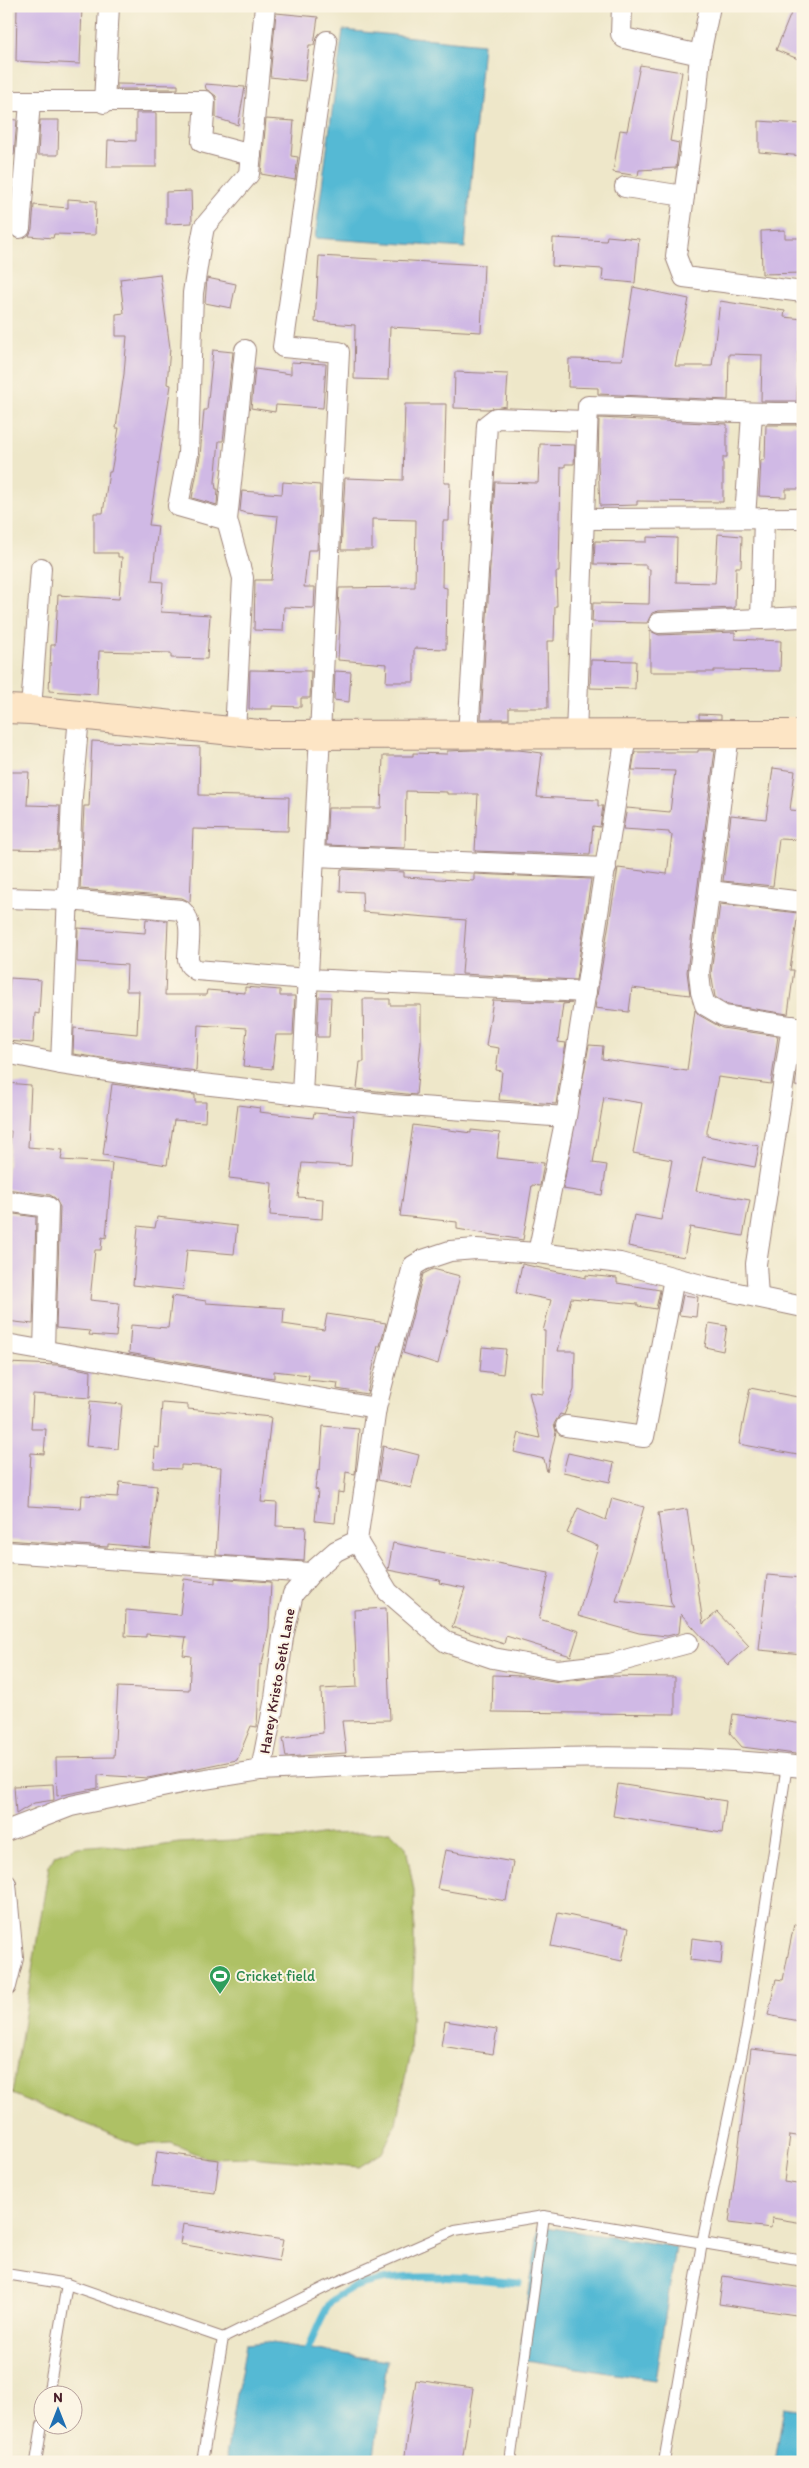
<svg xmlns="http://www.w3.org/2000/svg" width="809" height="2468" viewBox="0 0 809 2468" font-family="Itim,sans-serif">
<rect width="100%" height="100%" fill="#fcf5e5"/>
<filter id="ink" filterUnits="userSpaceOnUse"><feTurbulence type="fractalNoise" baseFrequency=".02" numOctaves="2"/><feDisplacementMap in="SourceGraphic" scale="10" xChannelSelector="R" yChannelSelector="G"/><feConvolveMatrix kernelMatrix="1 2 1 2 8 2 1 2 1" color-interpolation-filters="sRGB"/></filter>
<filter id="wash" filterUnits="userSpaceOnUse"><feTurbulence type="fractalNoise" baseFrequency=".0096" numOctaves="4" result="noise"/><feDisplacementMap in="SourceGraphic" scale="20" xChannelSelector="R" yChannelSelector="G"/><feGaussianBlur stdDeviation="1.12" result="paint"/><feColorMatrix in="noise" values="0 0 0 0 0 0 0 0 0 0 0 0 0 0 0 0 0 1.4 0 .05"/><feComposite in="paint" operator="in"/></filter>
<g filter="url(#wash)">
<rect width="100%" height="100%" fill="#eee7c9"/>
<polygon fill="#aec165" stroke="#7c7048" points="391,1832 406,1847 414,1891 414,1956 410,2053 396,2123 382,2153 359,2167 250,2157 207,2158 171,2143 137,2145 12,2094 49,1866 55,1855 78,1847 103,1845 137,1849 179,1843 267,1838 297,1839 326,1834"/>
<g fill="#55b9d4" stroke="#506c80">
<polygon points="343,30 483,44 465,248 315,238"/>
<polygon points="539,2226 676,2247 655,2380 519,2359"/>
<polygon points="266,2342 387,2361 373,2462 225,2462 246,2344"/>
<polygon points="784,2407 803,2410 803,2462 775,2462"/>
</g>
<g fill="none" stroke-linecap="round" stroke-linejoin="round">
<path stroke="#55b9d4" stroke-width="7" d="M 308,2349 C 314,2337 323,2310 332,2301 C 369,2265 471,2279 519,2283"/>
</g>
<g id="blocks">
<g fill="#d0b9e5">
<polygon points="17,6 82,6 80,64 16,61"/>
<polygon points="794,6 803,6 803,61 776,50"/>
<polygon points="276,13 318,17 314,45 309,45 305,81 270,77"/>
<polygon points="640,65 682,72 670,141 679,143 676,168 639,170 638,176 613,172 620,130 627,131"/>
<polygon points="117,84 178,85 178,89 117,89"/>
<polygon points="205,84 245,87 238,125 216,118 216,96 206,89"/>
<polygon points="136,113 156,113 156,167 107,167 108,140 136,141"/>
<polygon points="6,119 17,120 14,155 6,155"/>
<polygon points="266,119 294,121 291,156 298,157 295,180 261,174"/>
<polygon points="40,120 59,120 58,155 38,155"/>
<polygon points="759,121 803,124 803,156 759,152"/>
<polygon points="191,191 192,223 166,224 166,192"/>
<polygon points="68,199 96,201 95,235 54,234 53,238 29,236 32,229 34,205 68,208"/>
<polygon points="785,230 785,238 803,238 803,273 762,274 761,231"/>
<polygon points="607,236 639,239 635,283 602,280 603,269 552,266 553,238 606,241"/>
<polygon points="319,256 484,265 481,332 390,327 388,380 354,379 355,325 315,322"/>
<polygon points="160,274 170,348 167,384 171,385 149,525 158,526 152,581 163,582 161,612 210,615 207,659 171,658 171,653 99,651 97,694 49,691 51,645 55,645 58,595 119,599 122,557 118,557 118,553 94,553 94,513 103,513 109,472 111,472 119,428 116,428 124,374 127,336 116,336 116,314 124,313 120,279"/>
<polygon points="207,278 236,284 231,308 205,303"/>
<polygon points="633,287 689,299 675,366 712,366 720,301 785,311 784,317 803,319 803,352 798,352 797,401 761,401 762,355 729,354 728,400 598,394 598,388 568,387 569,359 622,360"/>
<polygon points="213,350 233,352 223,441 219,441 215,482 216,489 218,489 217,505 192,498 200,456 204,410 207,410"/>
<polygon points="291,362 326,364 323,408 276,405 275,412 251,408 255,369 291,374"/>
<polygon points="455,372 508,374 506,406 488,409 454,408"/>
<polygon points="405,404 446,404 444,483 450,483 449,521 443,521 442,587 447,588 446,649 414,648 414,682 386,682 387,664 338,660 340,622 338,608 339,588 415,587 416,520 372,519 372,550 341,550 345,478 403,480"/>
<polygon points="599,418 727,424 727,457 723,457 723,502 637,501 637,505 600,506 598,464"/>
<polygon points="766,425 803,425 803,489 786,489 786,497 759,496 761,460 765,460"/>
<polygon points="540,444 575,445 574,464 565,464 565,467 561,467 559,572 556,572 557,606 555,606 554,641 547,641 548,708 509,708 509,719 481,719 495,482 538,483"/>
<polygon points="283,482 320,485 317,550 308,550 304,587 315,587 314,608 284,607 283,631 254,630 255,580 271,580 278,516 245,513 240,511 242,491 282,494"/>
<polygon points="718,534 742,536 741,567 736,567 735,608 658,611 652,613 647,623 592,622 593,603 649,604 650,569 646,569 646,565 594,564 595,541 647,542 647,537 677,538 676,582 715,583"/>
<polygon points="650,631 659,635 735,632 735,639 781,641 780,671 714,670 714,672 650,672"/>
<polygon points="591,660 636,661 635,689 590,688"/>
<polygon points="250,670 311,671 310,698 301,698 301,707 272,706 272,709 249,709"/>
<polygon points="335,671 351,672 349,702 334,700"/>
<polygon points="699,714 721,715 721,719 699,719"/>
<polygon points="92,741 200,747 199,795 289,797 288,831 193,829 190,902 182,898 80,889 84,806 89,806"/>
<polygon points="473,750 519,750 542,753 537,797 598,800 598,806 603,806 600,827 593,826 590,855 475,851 478,794 447,794 447,792 406,791 405,848 326,845 328,808 381,808 383,756 413,756 413,753 447,754 447,751"/>
<polygon points="698,750 715,750 687,972 690,995 632,988 629,1012 595,1008 618,868 667,874 672,835 669,834 669,832 623,829 627,808 670,812 675,771 632,770 635,752 698,752"/>
<polygon points="773,768 795,771 790,810 803,811 803,840 779,839 773,886 723,881 731,815 766,819"/>
<polygon points="6,772 29,772 27,805 60,806 58,850 6,849"/>
<polygon points="341,869 404,872 404,877 474,881 474,874 591,879 576,980 462,974 466,920 363,912 362,892 340,891"/>
<polygon points="720,904 798,913 790,970 794,970 788,1014 728,1005 715,997 711,973"/>
<polygon points="146,919 168,921 165,995 206,995 207,990 245,993 245,987 280,990 280,996 295,996 293,1035 276,1035 272,1069 243,1066 247,1028 198,1025 196,1071 73,1054 74,1028 137,1034 139,991 126,991 127,965 77,962 78,928 145,933"/>
<polygon points="10,978 41,980 39,1014 35,1013 33,1043 6,1041"/>
<polygon points="319,997 331,997 329,1037 317,1037"/>
<polygon points="363,999 390,999 390,1005 421,1005 421,1043 416,1095 357,1089 360,1062 364,1062"/>
<polygon points="493,1000 572,1003 563,1004 558,1042 566,1043 556,1104 499,1100 502,1071 496,1070 499,1048 486,1046"/>
<polygon points="695,1010 699,1015 722,1028 778,1036 771,1084 718,1077 707,1131 707,1136 759,1146 755,1167 703,1157 696,1191 750,1200 743,1236 690,1227 684,1257 628,1246 634,1215 661,1220 672,1160 633,1153 642,1103 604,1097 593,1163 607,1165 602,1195 563,1189 589,1045 603,1046 602,1059 687,1071"/>
<polygon points="802,1042 803,1042 803,1087 795,1086"/>
<polygon points="6,1083 31,1085 28,1147 63,1150 61,1160 112,1163 106,1238 102,1237 101,1250 95,1250 90,1300 119,1303 116,1337 89,1335 90,1331 56,1328 60,1207 55,1198 50,1195 6,1189 11,1131 6,1131"/>
<polygon points="112,1084 195,1095 195,1102 206,1102 205,1122 174,1120 167,1165 103,1155"/>
<polygon points="238,1105 260,1108 259,1112 313,1118 314,1113 354,1116 351,1166 302,1163 298,1197 323,1199 322,1219 270,1215 272,1183 229,1178"/>
<polygon points="413,1125 471,1133 471,1130 500,1133 497,1158 544,1163 540,1186 532,1185 523,1240 457,1229 457,1222 400,1216"/>
<polygon points="7,1213 36,1217 33,1324 6,1321"/>
<polygon points="157,1217 237,1226 234,1254 187,1250 183,1290 133,1285 138,1226 155,1228"/>
<polygon points="522,1264 586,1278 586,1275 617,1278 617,1283 660,1290 656,1309 638,1306 638,1304 571,1298 558,1351 575,1351 574,1390 564,1415 560,1414 554,1424 556,1432 547,1472 544,1459 514,1452 519,1433 540,1438 529,1392 543,1394 545,1331 543,1331 551,1300 516,1293"/>
<polygon points="433,1269 460,1276 438,1364 403,1353 423,1274"/>
<polygon points="683,1295 698,1297 696,1317 679,1315"/>
<polygon points="172,1296 206,1301 206,1303 284,1308 283,1324 324,1330 327,1314 386,1323 380,1346 378,1346 367,1394 337,1389 338,1383 308,1380 309,1375 274,1371 274,1378 266,1377 129,1353 131,1325 168,1328"/>
<polygon points="709,1323 727,1326 723,1351 705,1347"/>
<polygon points="482,1347 506,1349 503,1374 480,1371"/>
<polygon points="6,1363 58,1365 91,1371 90,1398 33,1394 31,1429 46,1429 44,1454 31,1453 28,1506 81,1509 82,1495 118,1497 120,1482 157,1486 150,1548 108,1544 108,1547 6,1540"/>
<polygon points="750,1388 803,1398 803,1456 739,1444"/>
<polygon points="90,1401 122,1404 118,1449 86,1446"/>
<polygon points="162,1403 188,1405 188,1409 271,1417 261,1502 277,1503 276,1526 306,1527 304,1561 216,1555 221,1467 181,1465 181,1469 154,1468 155,1447 159,1448"/>
<polygon points="323,1426 359,1429 355,1474 346,1472 344,1493 338,1492 335,1523 315,1521 318,1490 315,1489 318,1469 320,1470"/>
<polygon points="383,1446 419,1455 411,1488 378,1480"/>
<polygon points="568,1453 614,1463 610,1482 563,1472"/>
<polygon points="612,1498 644,1507 616,1601 674,1607 671,1603 658,1513 687,1509 703,1624 717,1612 749,1646 728,1665 681,1614 679,1633 667,1636 639,1633 578,1616 598,1546 567,1533 578,1508 606,1520"/>
<polygon points="393,1543 549,1573 539,1619 579,1631 571,1656 506,1636 504,1644 452,1627 465,1588 439,1583 440,1580 388,1570"/>
<polygon points="767,1575 803,1578 803,1654 759,1650"/>
<polygon points="215,1578 271,1582 269,1628 262,1665 260,1664 257,1727 251,1726 237,1760 148,1778 98,1775 98,1788 57,1796 56,1758 114,1757 118,1687 189,1690 191,1656 183,1655 186,1637 146,1634 146,1637 125,1636 126,1610 180,1615 184,1579 215,1583"/>
<polygon points="386,1608 390,1720 342,1721 346,1753 286,1757 283,1738 323,1733 321,1689 357,1687 354,1610"/>
<polygon points="493,1675 523,1676 559,1682 606,1676 675,1677 675,1714 492,1712"/>
<polygon points="733,1714 803,1724 803,1755 742,1747 730,1733"/>
<polygon points="53,1784 54,1800 34,1803 16,1814 14,1786"/>
<polygon points="618,1784 726,1801 722,1833 613,1816"/>
<polygon points="445,1850 513,1862 506,1901 437,1889"/>
<polygon points="558,1913 629,1928 622,1961 551,1946"/>
<polygon points="794,1924 803,1925 803,2022 768,2015 776,1979 783,1980"/>
<polygon points="692,1938 723,1942 721,1964 690,1960"/>
<polygon points="445,2021 497,2029 493,2054 441,2046"/>
<polygon points="751,2049 803,2055 803,2137 790,2135 784,2182 803,2185 803,2223 772,2218 771,2228 729,2223"/>
<polygon points="157,2152 219,2160 215,2193 152,2186"/>
<polygon points="183,2224 283,2240 279,2261 180,2244"/>
<polygon points="723,2276 803,2288 803,2316 719,2304"/>
<polygon points="416,2380 473,2388 462,2462 404,2462"/>
</g>
</g>
</g>
<g filter="url(#ink)">
<use href="#blocks" fill-opacity="0" stroke="#9c837a" stroke-width="1"/>
<g fill="none" stroke-linecap="round" stroke-linejoin="round">
<g stroke="#9c837a" stroke-width="12">
<g id="lane">
<polyline points="6,2274 67,2284 223,2338"/>
<polyline points="48,2396 67,2284"/>
<polyline points="36,2462 42,2425"/>
<polyline points="202,2462 223,2338 328,2286 455,2230 544,2216"/>
<polyline points="510,2462 544,2216 803,2260"/>
<polyline points="664,2462 702,2243 747,2028 787,1765"/>
</g>
</g>
<g stroke="#9c837a" stroke-width="22">
<g id="street">
<polyline points="622,6 621,34 624,38 700,55 694,123 684,196"/>
<polyline points="700,55 710,6"/>
<polyline points="6,101 205,101 202,142 251,155"/>
<polyline points="104,103 109,6"/>
<polyline points="625,187 684,196 676,256 684,277 803,292"/>
<polyline points="20,228 30,102"/>
<polyline points="745,518 752,414"/>
<polyline points="764,518 761,619 803,617"/>
<polyline points="584,519 803,518"/>
<polyline points="227,520 245,350"/>
<polyline points="659,623 761,619"/>
<polyline points="31,710 41,568"/>
<polyline points="235,732 243,578 227,520 178,506 188,454 193,293 200,248 204,227 249,174 265,6"/>
<polyline points="729,734 699,973 701,992 705,1005 724,1016 803,1028"/>
<polyline points="468,735 487,425 496,418 587,421"/>
<path d="M 576,735 L 588,406 C 659,407 731,414 803,413"/>
<polyline points="314,856 606,868"/>
<polyline points="710,891 803,902"/>
<path d="M 6,898 L 68,900 L 181,910 C 194,920 188,944 188,959 L 190,965 L 196,970 L 308,979 L 586,992"/>
<polyline points="6,1053 61,1064 72,797 79,716"/>
<polyline points="61,1064 175,1081 392,1105 566,1117 626,735"/>
<polyline points="302,1095 339,352 283,347 327,41"/>
<polyline points="6,1201 48,1207 44,1350"/>
<polyline points="538,1253 566,1117"/>
<polyline points="758,1297 756,1264 792,1026"/>
<polyline points="6,1344 376,1408"/>
<polyline points="566,1426 644,1437 674,1278"/>
<polyline points="357,1541 388,1592 446,1642 493,1658 558,1670 610,1664 688,1643"/>
<polyline points="6,1552 311,1573"/>
<path d="M 261,1770 C 441,1763 622,1747 803,1767"/>
<polyline points="6,1831 71,1806 181,1783 261,1770 275,1698 283,1637 293,1594 311,1573 336,1551 357,1541 376,1408 413,1266 423,1260 450,1251 476,1249 538,1253 620,1263 705,1286 803,1307"/>
<polyline points="6,1884 13,1958 6,1986"/>
</g>
</g>
<g stroke="#9c837a" stroke-width="30">
<polyline id="secondary" points="6,709 31,710 269,735 803,734"/>
</g>
<use href="#lane" stroke="#fff" stroke-width="10"/>
<use href="#street" stroke="#fff" stroke-width="20"/>
<use href="#secondary" stroke="#fde5c5" stroke-width="28"/>
</g>
</g>
<defs>
<g id="stadium-pin" transform="scale(1.125)"><path d="M0 17L-7.5 6A9.5 9.5 0 1 1 7.5 6Z" fill="#2e9e5b" stroke="#fcf5e5"/><path d="M0-5a6.5 5 0 1 0 0 10a6.5 5 0 1 0 0-10ZM-3.5-1.8h7v3.6h-7Z" fill="#fff"/></g>
</defs>
<g fill-rule="evenodd">
<use href="#stadium-pin" x="220" y="1976"/>
</g>
<g text-anchor="middle" stroke-width="4" stroke-linejoin="round" paint-order="stroke">
<g font-size="15" fill="#4a1f2b" stroke="#fcf5e5">
<text transform="translate(277 1681) rotate(-80)" y="5">Harey Kristo Seth Lane</text>
</g>
<g font-size="15" fill="#27864d" stroke="#fcf5e5" text-anchor="start">
<text x="236" y="1981">Cricket field</text>
</g>
</g>
<rect width="809" height="2468" fill="none" stroke="#fcf5e5" stroke-width="25"/>
<g transform="translate(58 2410)"><circle r="24" fill="#fcf5e5" stroke="#b59f9b"/>
<path d="M0-4L9 19L0 12L-9 19Z" fill="#1f6fb2"/>
<text y="-8" font-size="14" font-weight="bold" text-anchor="middle" fill="#4a1f2b">N</text>
</g>
</svg>
